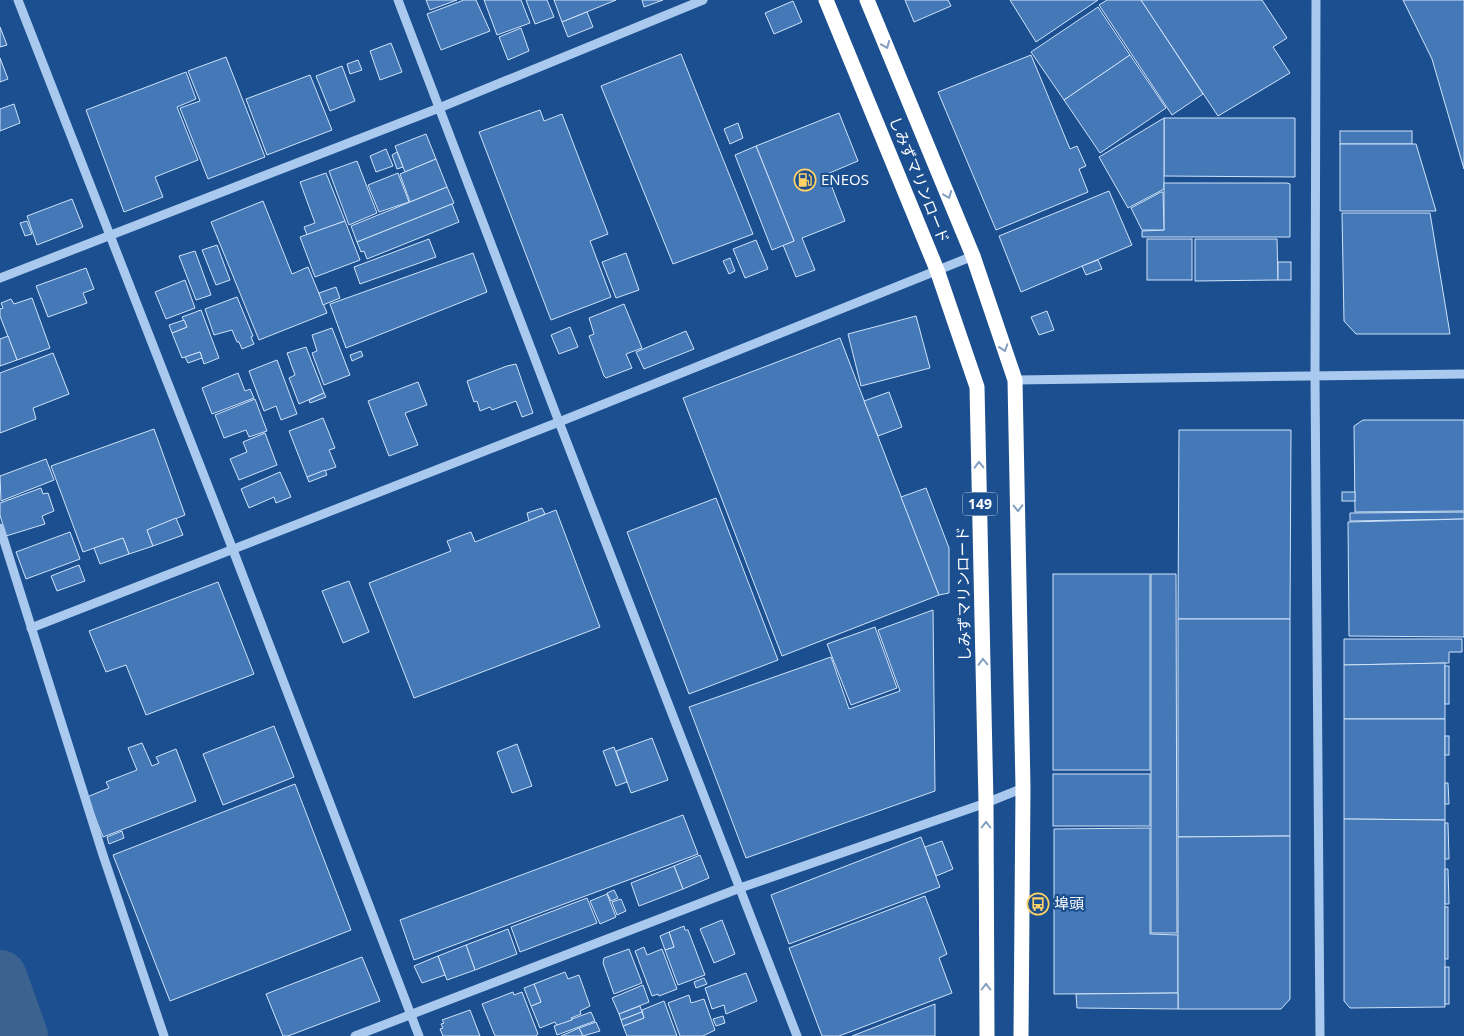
<svg xmlns="http://www.w3.org/2000/svg" width="1464" height="1036" viewBox="0 0 1464 1036" font-family="'Open Sans','Noto Sans JP',sans-serif">
<rect width="100%" height="100%" fill="#1b4f8f"/>
<g fill="none" stroke-linecap="round" stroke-linejoin="round">
<polyline stroke="#3c6290" stroke-width="54" points="0,977 21,1036"/>
</g>
<g fill="#4478b7" stroke="#cfe3fa">
<polygon points="426,0 457,0 430,10"/>
<polygon points="464,0 476,0 490,31 441,50 427,14"/>
<polygon points="484,0 521,0 530,23 497,35"/>
<polygon points="526,0 547,0 554,17 535,24"/>
<polygon points="554,0 616,0 562,22"/>
<polygon points="642,0 663,0 644,7"/>
<polygon points="905,0 948,0 951,6 914,22"/>
<polygon points="1010,0 1098,0 1036,42"/>
<polygon points="1107,0 1141,0 1203,94 1172,115 1099,5"/>
<polygon points="1141,0 1262,0 1287,38 1273,47 1290,73 1218,116"/>
<polygon points="1403,0 1464,0 1464,169 1432,59"/>
<polygon points="793,1 802,22 774,34 765,13"/>
<polygon points="1098,7 1130,55 1064,100 1031,52"/>
<polygon points="587,12 593,27 568,37 562,22"/>
<polygon points="0,27 7,45 0,47"/>
<polygon points="521,28 529,51 508,60 499,37"/>
<polygon points="391,43 402,72 380,80 370,51"/>
<polygon points="681,54 753,234 673,264 601,86"/>
<polygon points="1031,55 1070,149 1077,146 1086,166 1079,169 1088,192 996,230 938,92"/>
<polygon points="1130,55 1166,108 1100,153 1064,100"/>
<polygon points="226,57 265,157 208,179 180,108 200,101 188,71"/>
<polygon points="0,58 8,79 0,82"/>
<polygon points="358,60 362,70 350,74 347,64"/>
<polygon points="342,66 355,101 330,111 316,76"/>
<polygon points="186,72 196,99 177,107 198,160 155,177 163,197 124,212 86,110"/>
<polygon points="310,75 332,130 267,155 246,99"/>
<polygon points="14,104 20,123 0,131 0,109"/>
<polygon points="540,110 544,121 562,114 608,234 590,241 611,297 551,320 479,132"/>
<polygon points="839,113 858,161 827,174 845,221 802,238 815,270 796,277 783,245 794,241 756,146"/>
<polygon points="1164,118 1295,118 1295,177 1164,176"/>
<polygon points="1164,118 1164,189 1128,208 1099,157"/>
<polygon points="738,123 743,138 730,144 724,129"/>
<rect x="1340" y="131" width="72" height="13"/>
<polygon points="426,134 436,159 405,172 395,146"/>
<polygon points="1340,144 1416,144 1436,211 1340,211"/>
<polygon points="756,146 794,241 772,250 735,155"/>
<polygon points="386,149 393,166 376,172 370,156"/>
<polygon points="397,152 403,167 397,169 392,155"/>
<polygon points="436,159 447,187 410,202 400,174"/>
<polygon points="357,161 377,213 349,225 329,171"/>
<polygon points="326,173 345,221 307,235 304,227 315,223 300,182"/>
<polygon points="398,173 409,202 379,212 368,185"/>
<polygon points="1164,183 1287,183 1290,184 1290,237 1142,237 1142,231 1164,230"/>
<polygon points="447,187 454,203 452,204 357,242 351,226"/>
<polygon points="1109,191 1132,245 1021,292 999,236"/>
<polygon points="1161,192 1163,192 1164,230 1142,230 1131,208"/>
<polygon points="72,199 83,227 37,245 27,216"/>
<polygon points="263,201 292,274 308,267 327,313 259,340 211,222"/>
<polygon points="452,204 459,222 367,259 364,251 361,252 357,242"/>
<polygon points="1342,213 1430,213 1450,334 1356,334 1344,321"/>
<polygon points="27,221 32,234 25,236 20,223"/>
<polygon points="345,221 360,260 315,277 300,237"/>
<polygon points="429,239 436,257 360,284 354,267"/>
<rect x="1147" y="239" width="45" height="41"/>
<polygon points="1195,239 1277,239 1278,280 1195,281"/>
<polygon points="756,240 768,269 745,278 733,249"/>
<polygon points="217,245 230,280 216,285 202,250"/>
<polygon points="195,251 211,295 196,300 179,256"/>
<polygon points="473,253 487,292 346,348 330,304"/>
<polygon points="626,253 639,290 616,298 602,262"/>
<polygon points="730,258 735,271 729,274 723,261"/>
<polygon points="1098,260 1102,269 1086,275 1082,266"/>
<rect x="1278" y="262" width="13" height="18"/>
<polygon points="86,268 94,289 83,293 87,303 48,317 36,286"/>
<polygon points="185,280 195,308 166,319 155,292"/>
<polygon points="336,287 340,298 323,305 319,293"/>
<polygon points="237,297 253,336 251,337 254,344 242,349 239,342 237,342 232,330 214,335 205,309"/>
<polygon points="32,298 50,348 17,360 0,316 0,309 3,308 1,303 11,299 14,304"/>
<polygon points="624,304 642,348 626,354 632,368 606,378 604,376 589,336 594,334 589,318"/>
<polygon points="201,310 219,358 204,364 200,352 182,358 172,333 187,327 182,317"/>
<polygon points="1047,311 1054,330 1039,335 1031,317"/>
<polygon points="916,316 930,368 861,386 848,334"/>
<polygon points="184,320 187,327 172,333 169,325"/>
<polygon points="570,327 578,347 559,354 551,335"/>
<polygon points="332,328 350,375 324,385 312,353 317,351 312,335"/>
<polygon points="686,331 694,349 644,369 636,352"/>
<polygon points="8,336 17,360 0,366 0,339"/>
<polygon points="840,338 939,595 782,656 683,398"/>
<polygon points="306,347 324,393 299,404 289,378 295,375 287,353"/>
<polygon points="361,351 363,356 352,361 350,355"/>
<polygon points="200,352 202,358 188,363 185,357"/>
<polygon points="53,353 69,394 33,408 36,419 0,433 0,373"/>
<polygon points="277,360 297,414 281,420 276,406 264,411 249,371"/>
<polygon points="516,364 533,413 522,417 516,401 492,410 490,407 480,411 477,401 474,402 467,381 507,366"/>
<polygon points="238,373 245,391 250,389 254,398 212,414 202,388"/>
<polygon points="418,382 427,405 405,413 418,445 389,456 368,401"/>
<polygon points="889,392 902,427 878,436 864,401"/>
<polygon points="324,393 326,397 310,403 309,400"/>
<polygon points="255,399 267,431 249,437 246,430 224,438 215,415"/>
<polygon points="323,418 335,448 329,450 336,467 307,477 289,431"/>
<polygon points="1363,420 1464,420 1464,511 1355,512 1354,426"/>
<polygon points="154,429 185,515 147,530 153,546 129,554 123,538 83,552 51,466"/>
<polygon points="1179,430 1291,430 1290,619 1178,619"/>
<polygon points="265,433 277,465 239,480 230,459 247,452 243,442"/>
<polygon points="46,459 54,480 1,501 0,476"/>
<polygon points="325,470 327,475 309,482 307,477"/>
<polygon points="280,472 291,497 276,503 274,497 249,508 241,489"/>
<polygon points="41,488 43,494 48,493 54,511 42,516 45,524 6,536 0,515 0,503"/>
<polygon points="926,488 949,548 949,593 939,595 901,497"/>
<rect x="1342" y="492" width="13" height="9"/>
<polygon points="716,498 778,660 689,694 627,532"/>
<polygon points="542,508 545,514 529,521 527,513"/>
<polygon points="556,510 600,627 414,698 369,583 451,551 447,541 471,532 475,542"/>
<polygon points="1464,512 1464,519 1350,521 1350,513"/>
<polygon points="176,518 183,535 153,546 147,530"/>
<polygon points="1464,519 1464,637 1349,636 1348,522"/>
<polygon points="70,532 80,559 26,579 16,552"/>
<polygon points="123,538 129,554 100,564 94,548"/>
<polygon points="79,565 85,581 57,591 51,576"/>
<rect x="1053" y="574" width="97" height="196"/>
<polygon points="1151,574 1176,574 1177,933 1151,933"/>
<polygon points="349,581 369,632 343,643 322,591"/>
<polygon points="218,582 254,674 146,715 126,665 106,672 89,631"/>
<polygon points="933,610 935,791 746,858 689,707 831,657 849,709 900,691 878,630"/>
<polygon points="1178,619 1290,619 1290,836 1178,837"/>
<polygon points="875,627 897,688 851,705 827,644"/>
<polygon points="1344,639 1462,639 1462,652 1449,652 1449,663 1344,665"/>
<polygon points="1445,663 1445,719 1344,719 1344,665"/>
<rect x="1445" y="666" width="4" height="38"/>
<polygon points="1344,719 1445,719 1445,820 1344,819"/>
<polygon points="274,726 294,777 223,805 203,754"/>
<rect x="1445" y="736" width="4" height="19"/>
<polygon points="652,738 668,780 631,793 616,751"/>
<polygon points="142,743 152,766 159,763 156,757 176,749 196,801 103,837 87,797 109,788 106,782 137,770 128,748"/>
<polygon points="517,744 532,786 512,793 497,752"/>
<polygon points="614,747 627,782 616,786 603,751"/>
<rect x="1053" y="774" width="97" height="52"/>
<polygon points="1445,783 1448,783 1449,804 1445,804"/>
<polygon points="295,784 351,930 170,1001 113,855"/>
<polygon points="683,815 698,854 414,960 400,920"/>
<polygon points="1344,819 1445,820 1445,1007 1350,1008 1344,1001"/>
<polygon points="1445,823 1448,823 1449,859 1445,859"/>
<polygon points="1150,828 1150,934 1178,935 1178,993 1054,994 1054,829"/>
<polygon points="122,831 124,838 109,844 107,837"/>
<polygon points="1290,836 1290,999 1281,1009 1178,1009 1178,837"/>
<polygon points="921,837 940,887 789,944 771,895"/>
<polygon points="942,841 953,869 936,876 925,847"/>
<polygon points="700,855 709,878 683,889 674,866"/>
<polygon points="674,866 683,889 639,906 631,883"/>
<polygon points="1445,869 1448,869 1449,904 1445,904"/>
<polygon points="614,890 618,898 611,901 607,893"/>
<polygon points="607,894 616,917 600,924 590,901"/>
<polygon points="925,896 947,954 939,958 952,993 839,1036 822,1036 789,948"/>
<polygon points="587,898 597,923 520,952 511,927"/>
<polygon points="621,899 626,911 617,915 612,902"/>
<rect x="1445" y="907" width="3" height="52"/>
<polygon points="722,920 735,954 714,963 700,929"/>
<polygon points="684,926 685,930 688,930 705,975 678,985 665,950 674,947 669,932"/>
<polygon points="508,929 517,954 475,970 466,945"/>
<polygon points="669,932 674,947 665,950 660,936"/>
<polygon points="466,945 475,970 447,980 438,956"/>
<polygon points="644,947 647,955 662,949 677,989 659,996 658,994 652,996 635,951"/>
<polygon points="629,949 642,983 614,994 603,963 604,958"/>
<polygon points="438,956 445,975 422,983 414,966"/>
<polygon points="362,957 380,1001 288,1036 283,1036 266,994"/>
<rect x="1445" y="967" width="4" height="37"/>
<polygon points="565,972 568,979 579,975 590,1006 580,1011 581,1014 571,1018 572,1020 557,1026 555,1022 540,1028 531,1006 541,1002 534,984"/>
<polygon points="746,973 757,1001 726,1014 724,1005 712,1009 705,988"/>
<polygon points="704,978 707,984 696,988 694,982"/>
<polygon points="534,984 541,1002 531,1006 524,988"/>
<polygon points="643,985 649,1002 619,1014 612,998"/>
<polygon points="513,992 514,995 522,992 538,1034 536,1036 495,1036 482,1004"/>
<polygon points="1178,993 1178,1009 1077,1008 1076,994"/>
<polygon points="689,995 691,1003 704,999 715,1030 703,1036 680,1036 668,1003"/>
<polygon points="664,1001 677,1036 627,1036 623,1026 644,1018 642,1010"/>
<polygon points="935,1004 935,1036 852,1036"/>
<polygon points="640,1006 642,1012 621,1020 619,1014"/>
<polygon points="470,1010 480,1036 443,1036 440,1029 443,1028 441,1024 444,1023 442,1020"/>
<polygon points="591,1012 595,1021 557,1035 554,1026 572,1020 572,1019"/>
<polygon points="642,1012 644,1018 623,1026 621,1020"/>
<polygon points="723,1016 725,1023 716,1026 713,1019"/>
<polygon points="596,1022 600,1031 583,1036 579,1028"/>
<polygon points="579,1028 583,1036 561,1036"/>
</g>
<g fill="none" stroke-linecap="round" stroke-linejoin="round">
<g stroke="#a9c9ee" stroke-width="9">
<polyline points="18,0 233,550 419,1036"/>
<polyline points="398,0 559,422 797,1036"/>
<polyline points="1316,0 1315,376 1320,1036"/>
<polyline points="0,278 439,108 703,0"/>
<polyline points="1015,380 1464,374"/>
<polyline points="0,528 103,855 164,1036"/>
<polyline points="31,628 559,422 973,256"/>
<polyline points="355,1036 740,888 986,803 1023,788"/>
</g>
<g stroke="#fff" stroke-width="15">
<polyline points="826,0 937,270 977,387 986,803 987,1036"/>
<polyline points="867,0 973,256 1015,380 1023,788 1021,1036"/>
</g>
</g>
<defs><path id="oneway-chevron" d="M-2-3.5L2.5 0L-2 3.5" fill="none" stroke-width="1.6" stroke-linecap="round" stroke-linejoin="round" transform="scale(1.25)"/></defs>
<g stroke="#829ec1">
<use href="#oneway-chevron" transform="translate(886 45) rotate(68)"/>
<use href="#oneway-chevron" transform="translate(948 195) rotate(68)"/>
<use href="#oneway-chevron" transform="translate(1004 348) rotate(71)"/>
<use href="#oneway-chevron" transform="translate(979 465) rotate(-91)"/>
<use href="#oneway-chevron" transform="translate(1018 508) rotate(89)"/>
<use href="#oneway-chevron" transform="translate(983 662) rotate(-91)"/>
<use href="#oneway-chevron" transform="translate(986 825) rotate(-90)"/>
<use href="#oneway-chevron" transform="translate(986 987) rotate(-90)"/>
</g>
<defs>
<g id="fuel-ring" transform="scale(1.125)"><circle r="9.5" fill="#1b4f8f" stroke="#ffd166" stroke-width="1.5"/><path d="M-5.5-6h7V0h2V4h1.3V-2.5L3-4.5l.8-.8L6-3V5H2.5V1h-1V6h-7ZM-4.2-4.7v3.2H.2V-4.7Z" fill="#ffd166"/></g>
<g id="bus-ring" transform="scale(1.125)"><circle r="9.5" fill="#1b4f8f" stroke="#ffd166" stroke-width="1.5"/><path d="M-5-6H5V4H4V6H2V4H-2V6H-4V4H-5ZM-3.5-4V0h7V-4ZM-3.5 1.2v1.5H-2V1.2ZM2 1.2v1.5H3.5V1.2Z" fill="#ffd166"/></g>
</defs>
<g fill-rule="evenodd">
<use href="#fuel-ring" x="805" y="180"/>
<use href="#bus-ring" x="1038" y="904"/>
</g>
<g text-anchor="middle" stroke-width="4.5" stroke-linejoin="round" paint-order="stroke">
<rect fill="#1b4f8f" stroke="#bbcadd" stroke-width="1" x="962.5" y="492.5" width="35" height="23" rx="4"/>
<g font-size="14" font-weight="bold" fill="#fff">
<text x="980" y="509">149</text>
</g>
<g font-size="15" fill="#fff" stroke="#1b4f8f" text-anchor="start">
<text x="821" y="185">ENEOS</text>
<text x="1054" y="909">埠頭</text>
</g>
<g font-size="15" fill="#fff" stroke="#1b4f8f">
<text transform="translate(919 180) rotate(68)" y="5">しみずマリンロード</text>
<text transform="translate(964 594) rotate(-91)" y="5">しみずマリンロード</text>
</g>
</g>
</svg>
